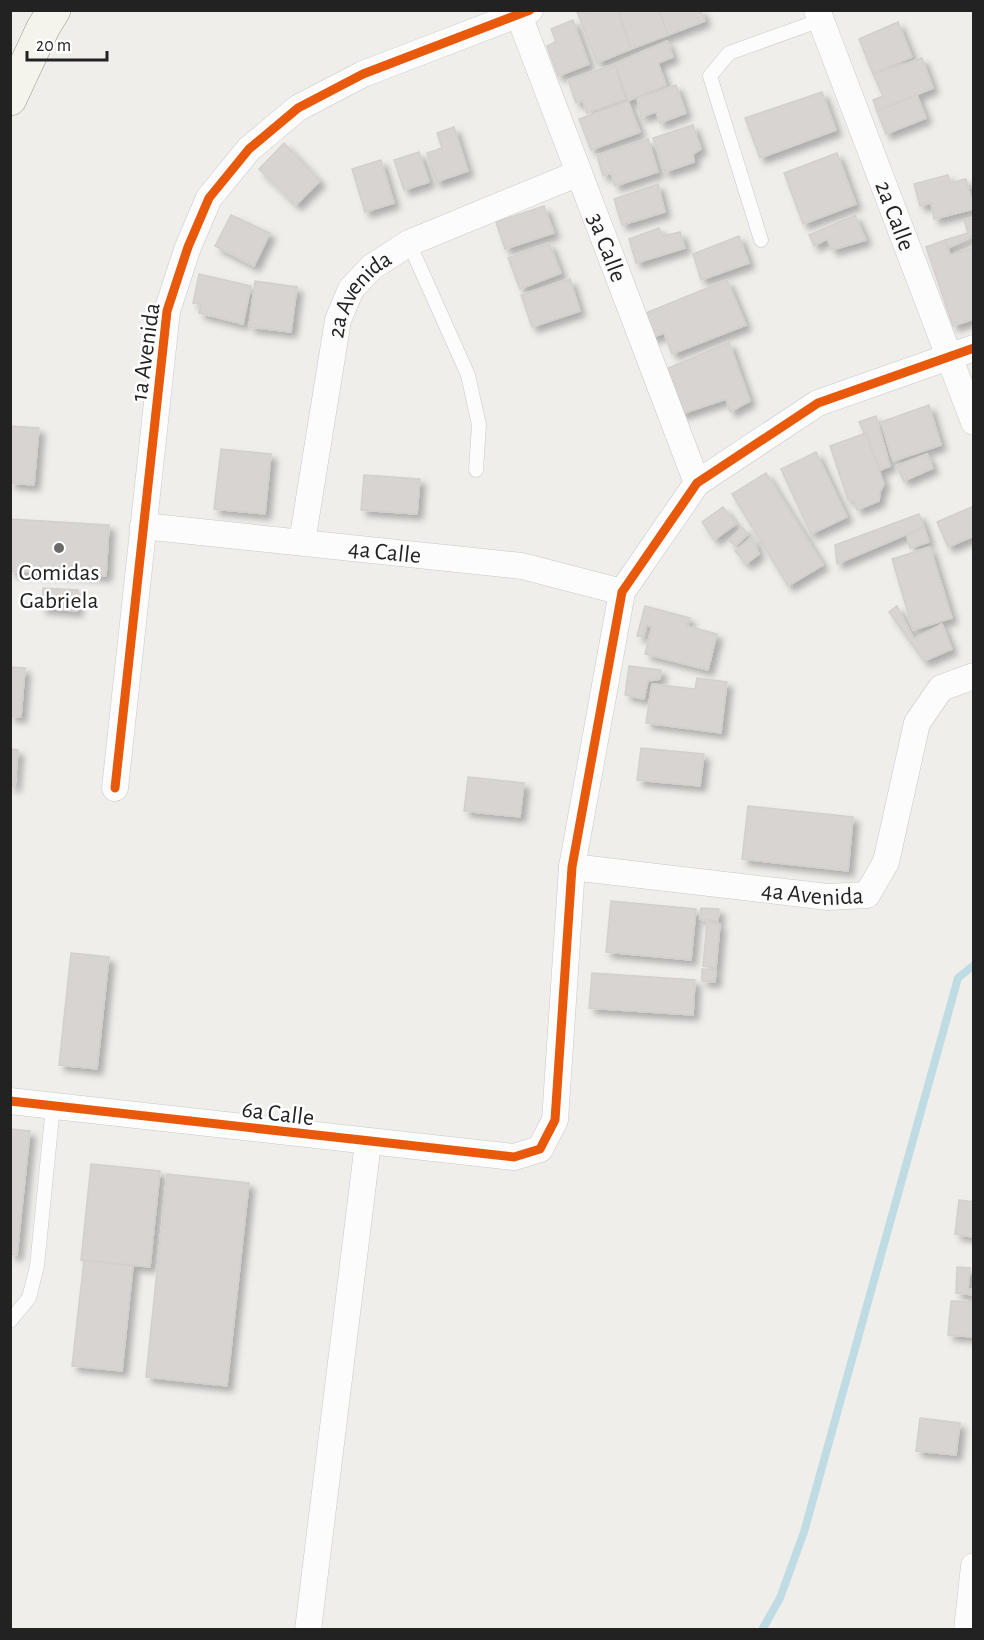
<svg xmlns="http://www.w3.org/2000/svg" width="984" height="1640" viewBox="0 0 984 1640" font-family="'Alegreya Sans',sans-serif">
<defs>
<filter id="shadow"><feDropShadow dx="5.5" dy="5.5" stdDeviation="3" flood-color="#0004"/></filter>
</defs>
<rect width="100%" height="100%" fill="#f0eeeb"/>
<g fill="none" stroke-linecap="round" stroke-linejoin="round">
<polyline stroke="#bfdbe3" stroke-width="8" points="762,1630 780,1598 804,1532 958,978 974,965"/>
</g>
<g fill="#d7d4d2" stroke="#d3d0cc" stroke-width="1.5" filter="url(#shadow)">
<polygon points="618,10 631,49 597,63 577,12"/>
<polygon points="618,10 659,10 668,35 631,49"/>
<polygon points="659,10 701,10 705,21 668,35"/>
<polygon points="573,20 589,64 558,76 547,46 556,42 551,29"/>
<polygon points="898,22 912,57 873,74 859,39"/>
<polygon points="667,41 673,57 658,63 666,85 628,101 615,64"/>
<polygon points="922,58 933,88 877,111 873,100 883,96 873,74"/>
<polygon points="615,64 626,99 587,113 583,101 576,103 568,80"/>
<polygon points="676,85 686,113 660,123 656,112 641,117 637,98"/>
<polygon points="822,92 836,130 760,158 745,118"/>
<polygon points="917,95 926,118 886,134 877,111"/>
<polygon points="628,101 640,132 591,150 579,119"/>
<polygon points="693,125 701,149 693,154 694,162 665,172 653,138"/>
<polygon points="454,127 468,171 436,182 427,153 442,148 437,133"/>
<polygon points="648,139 658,172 615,186 611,173 603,176 597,155"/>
<polygon points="284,143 320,181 296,205 259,169"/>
<polygon points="419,152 429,182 404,190 394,160"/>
<polygon points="837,153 856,204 803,224 784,173"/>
<polygon points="381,160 394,203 365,212 352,169"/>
<polygon points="948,175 950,183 966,179 974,209 934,219 931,203 920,206 914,184"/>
<polygon points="658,184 665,212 622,225 614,199"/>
<polygon points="544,206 554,233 505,249 496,222"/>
<polygon points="231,215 270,233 254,266 215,246"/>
<polygon points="855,215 866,240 832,250 827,239 814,246 809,235"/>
<polygon points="974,218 974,235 948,248 945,240 968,233 964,220"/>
<polygon points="659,228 663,236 680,232 685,248 636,263 629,239"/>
<polygon points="739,236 749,263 701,280 693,254"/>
<polygon points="945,240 950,255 974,247 974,319 953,326 926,247"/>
<polygon points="549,243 561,273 520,289 508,258"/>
<polygon points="199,274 251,286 243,324 199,313 201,304 193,303"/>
<polygon points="570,279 580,311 532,327 521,295"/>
<polygon points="727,280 746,325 672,354 664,333 651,338 641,315"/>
<polygon points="255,281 297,287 291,332 249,327"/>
<polygon points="729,342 750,401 730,412 726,399 681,414 664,370"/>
<polygon points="929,405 941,445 893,461 881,422"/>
<polygon points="876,416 890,466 881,470 859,422"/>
<polygon points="10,426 39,428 34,485 10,483"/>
<polygon points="866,433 884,484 880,492 879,501 857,510 854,500 848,500 830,446"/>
<polygon points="221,449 271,454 265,514 214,509"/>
<polygon points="816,452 847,517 811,534 781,469"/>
<polygon points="927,454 933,468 904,481 896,466"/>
<polygon points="766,473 823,565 788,586 732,494"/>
<polygon points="364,475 420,479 417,514 361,510"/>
<polygon points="974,506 974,536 948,547 937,522"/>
<polygon points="723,507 736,524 714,540 702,522"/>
<polygon points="919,514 924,527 837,564 835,545"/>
<polygon points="10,519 109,525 106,576 10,571"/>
<polygon points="742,527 748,534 735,546 729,540"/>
<polygon points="924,527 929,542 910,548 907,536"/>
<polygon points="752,537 759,554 746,564 735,551"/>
<polygon points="930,547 952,618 913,630 892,559"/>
<polygon points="43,588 78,590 77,611 41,608"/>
<polygon points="645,606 690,618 687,626 717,634 708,670 645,654 652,626 646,625 643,637 637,636"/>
<polygon points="897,606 914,639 942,624 952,649 924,661 889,612"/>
<polygon points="629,666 661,670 660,679 648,681 644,699 625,695"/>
<polygon points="10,667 25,668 21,717 10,716"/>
<polygon points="697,678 727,682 721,733 646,723 652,684 695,689"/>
<polygon points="641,748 704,754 700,786 637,780"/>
<polygon points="10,749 18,750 15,786 10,786"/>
<polygon points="468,777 524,783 520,817 464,811"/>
<polygon points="748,806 853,817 848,871 742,859"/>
<polygon points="611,901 696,909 691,960 606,952"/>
<polygon points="701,908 719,909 718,921 700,919"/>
<polygon points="707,922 720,924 716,968 703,966"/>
<polygon points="71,953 109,957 97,1069 59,1065"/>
<polygon points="702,969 716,970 715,982 702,981"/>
<polygon points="592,973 695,980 693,1015 589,1008"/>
<polygon points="10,1129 30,1131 17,1255 10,1254"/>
<polygon points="91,1164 160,1171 150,1267 81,1260"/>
<polygon points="167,1174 249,1183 227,1386 146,1377"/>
<polygon points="959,1200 974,1202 974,1237 955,1234"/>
<polygon points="84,1260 133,1266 122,1371 72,1366"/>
<polygon points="957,1267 970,1268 968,1289 974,1289 974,1295 956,1293"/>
<polygon points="951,1301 974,1302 974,1337 948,1335"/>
<polygon points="920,1418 960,1423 956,1455 916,1451"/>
</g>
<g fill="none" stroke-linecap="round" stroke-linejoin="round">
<g stroke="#c9c8c7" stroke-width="15">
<g id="lane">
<polyline points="761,240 710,76 729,53 821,20"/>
<polyline points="409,243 468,375 479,425 476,470"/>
<polyline points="10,1321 29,1298 37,1266 53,1106"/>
</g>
</g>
<g stroke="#c9c8c7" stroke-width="27">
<g id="street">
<path id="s1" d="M 517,10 L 697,483"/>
<path id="s2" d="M 817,10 L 974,422"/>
<path id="s3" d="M 143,526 L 522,566 L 622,592"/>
<path id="s4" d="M 302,542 L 338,320 L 351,289 L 372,267 L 409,243 L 579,173"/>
<polyline points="115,788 167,311 188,247 209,198 249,149 298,108 363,74 530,10"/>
<path id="s5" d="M 572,867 L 828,897 L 867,895 L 886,862 L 917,723 L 941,688 L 974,676"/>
<polyline points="10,1101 514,1157 540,1149 555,1120 572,867 622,592 697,483 818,403 974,348"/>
<polyline points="308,1630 368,1143"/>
<polyline points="967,1630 974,1566"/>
</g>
</g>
<g stroke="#999a82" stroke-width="34">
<polyline id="secondary" points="10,99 43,28 54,10"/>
</g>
<use href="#lane" stroke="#fdfcfc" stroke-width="14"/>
<use href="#street" stroke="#fdfcfc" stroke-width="26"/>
<use href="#secondary" stroke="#f4f4ed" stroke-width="33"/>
<g stroke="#fff" stroke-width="13">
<g id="cycleway">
<polyline points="115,788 167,311 188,247 209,198 249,149 298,108 363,74 530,10"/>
<polyline points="10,1101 514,1157 540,1149 555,1120 572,867 622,592 697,483 818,403 974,348"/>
</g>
</g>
<use href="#cycleway" stroke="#e8590c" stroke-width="9"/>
</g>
<circle fill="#6a6968" stroke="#fff" stroke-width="2" cx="59" cy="548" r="6"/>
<g text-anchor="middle" stroke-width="5" stroke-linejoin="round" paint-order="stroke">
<g font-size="24" fill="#222" stroke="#fff">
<text dy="8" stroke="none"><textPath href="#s2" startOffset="220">2a Calle</textPath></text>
<text dy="8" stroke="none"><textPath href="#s1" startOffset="254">3a Calle</textPath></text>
<text dy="8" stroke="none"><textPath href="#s4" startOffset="258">2a Avenida</textPath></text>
<text transform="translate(145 352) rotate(-82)" y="8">1a Avenida</text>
<text dy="8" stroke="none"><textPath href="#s3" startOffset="243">4a Calle</textPath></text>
<text dy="8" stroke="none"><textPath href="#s5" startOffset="242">4a Avenida</textPath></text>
<text transform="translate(278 1113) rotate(7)" y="8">6a Calle</text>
</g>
<g font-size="24" fill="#222" stroke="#fff">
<text x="59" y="580">Comidas<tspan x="59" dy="28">Gabriela</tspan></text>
</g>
</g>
<rect width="984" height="1640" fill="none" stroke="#222222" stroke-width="24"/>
<path d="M27 51v9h80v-9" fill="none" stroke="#222222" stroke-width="3"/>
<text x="36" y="51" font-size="18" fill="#222222" stroke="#ffffff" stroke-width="4.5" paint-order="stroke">20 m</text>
</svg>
